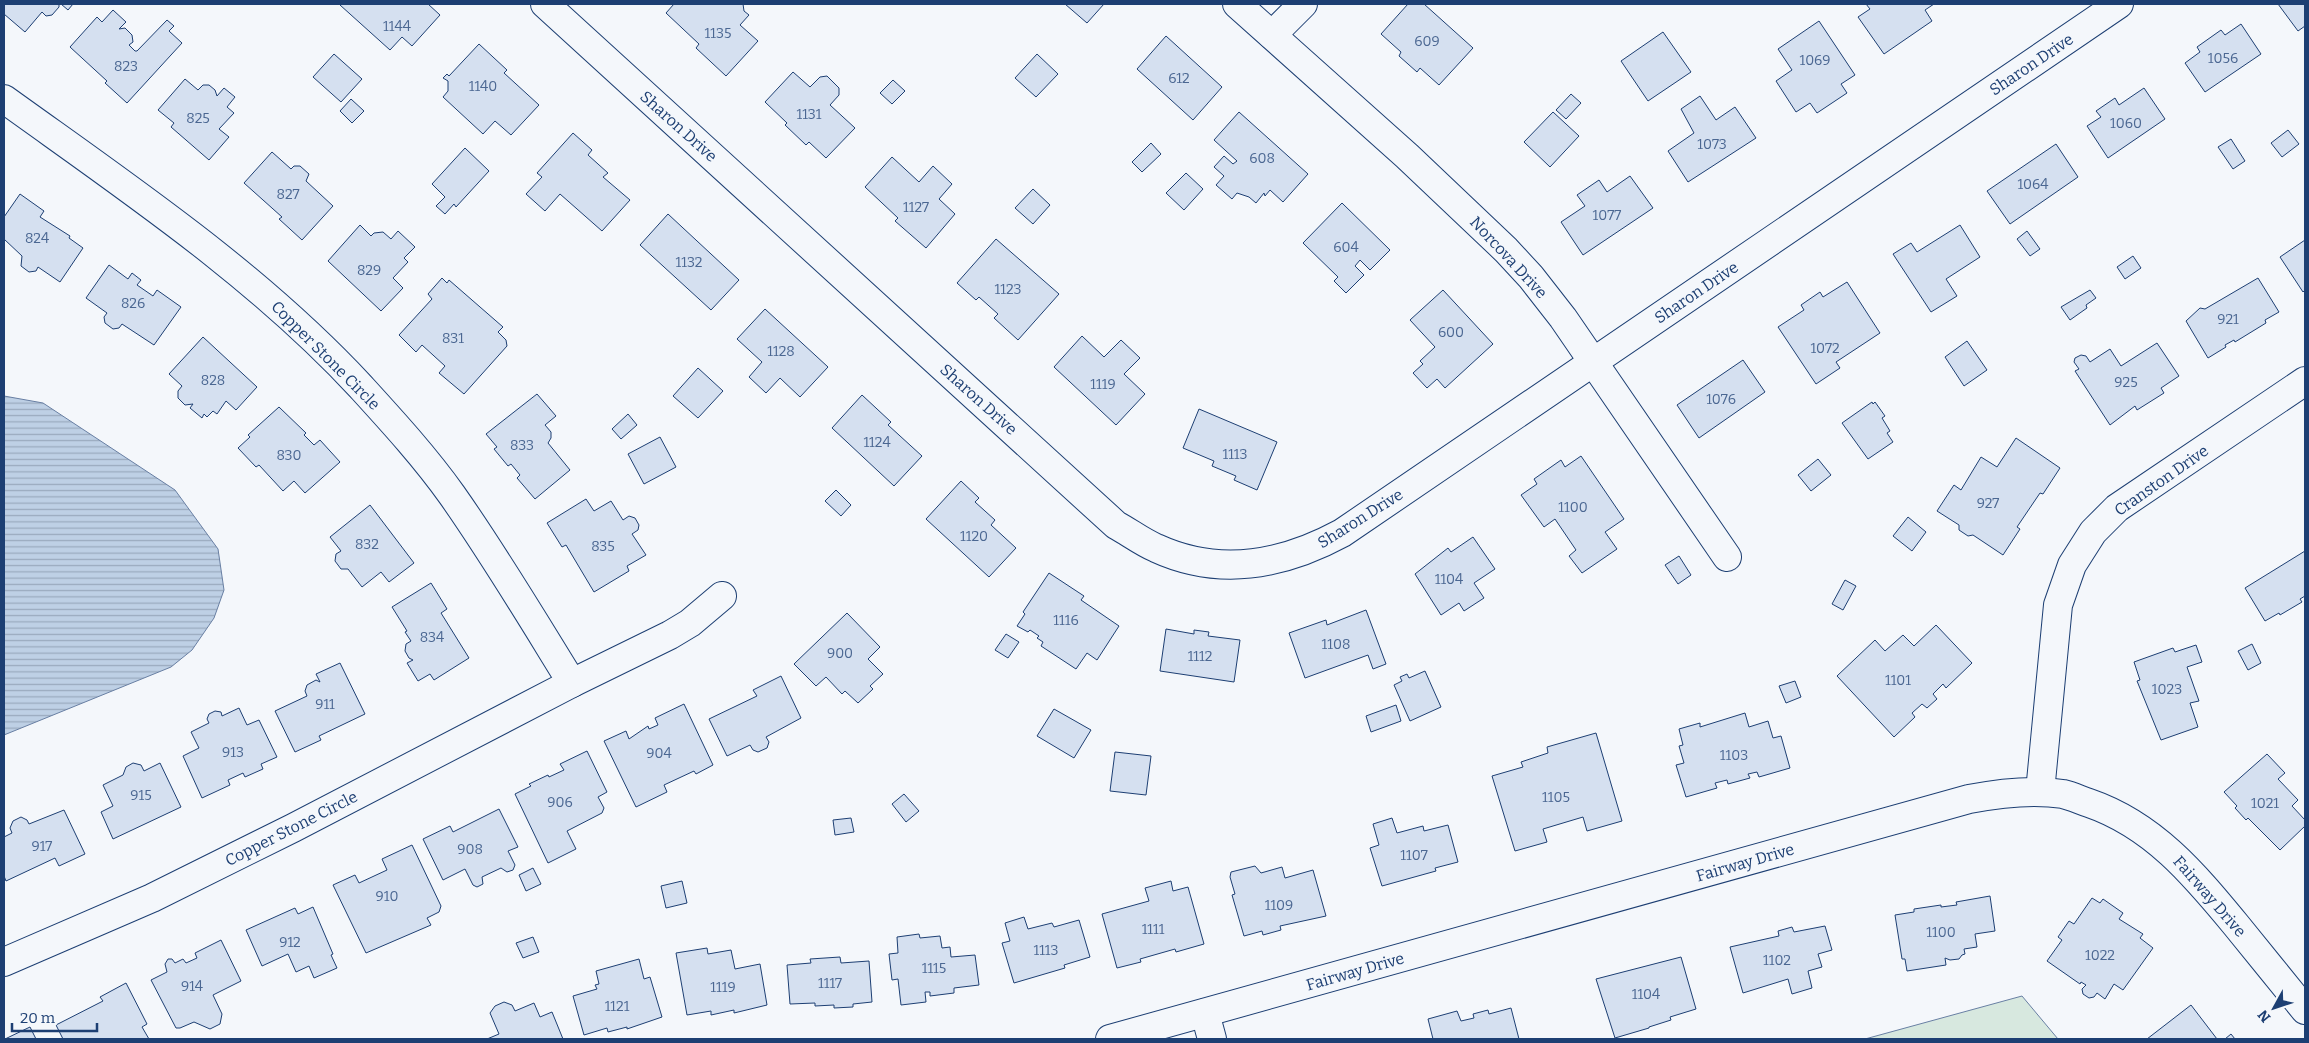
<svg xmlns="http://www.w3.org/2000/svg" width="2309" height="1043" viewBox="0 0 2309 1043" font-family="Bitter,serif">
<defs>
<pattern id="water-rules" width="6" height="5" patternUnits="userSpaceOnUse" patternTransform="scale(1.25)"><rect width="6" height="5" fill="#bed0e5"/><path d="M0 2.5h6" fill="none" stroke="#9aaabe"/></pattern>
</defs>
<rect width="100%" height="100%" fill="#f4f7fb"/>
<polygon fill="#d7e8df" stroke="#687fa3" points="2022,996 2058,1039 1865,1039"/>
<polygon fill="url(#water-rules)" stroke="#687fa3" points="4,396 43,403 175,490 218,549 224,590 214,618 192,650 171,667 4,735"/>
<g fill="#d5e0f0" stroke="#1d3f73">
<polygon points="4,4 59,4 59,7 52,15 46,16 42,12 25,32 4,14"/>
<polygon points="61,4 73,4 68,10"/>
<polygon points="342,4 428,4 440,15 412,46 402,37 390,50 340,5"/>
<polygon points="674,4 743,4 744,11 749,15 740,25 758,41 726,76 696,48 699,44 666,13"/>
<polygon points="1065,4 1104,4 1087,23"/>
<polygon points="1408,4 1424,4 1473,48 1439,85 1420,68 1417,72 1399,56 1401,52 1381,34"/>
<polygon points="1866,4 1934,4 1925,10 1932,21 1884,54 1858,17 1870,9"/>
<polygon points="2278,4 2305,4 2305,26 2298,31"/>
<polygon points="113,10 126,22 119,29 125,28 132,35 133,42 129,45 135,51 137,51 167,20 174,26 169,31 182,43 127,103 105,83 107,81 70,47 97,17 102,22"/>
<polygon points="1819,21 1855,75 1841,84 1847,93 1817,113 1810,103 1796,112 1776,81 1792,70 1778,49"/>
<polygon points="2241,24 2261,54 2205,92 2185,63 2200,52 2197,47 2221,30 2225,35"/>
<polygon points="1663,32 1691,72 1648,101 1621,61"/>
<polygon points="1166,36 1222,87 1193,120 1137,69"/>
<polygon points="479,44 507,70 504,73 539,105 511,135 495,121 483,134 443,97 448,91 448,81 443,78 447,74 449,76"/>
<polygon points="334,54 362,79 341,102 313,77"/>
<polygon points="1037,54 1058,74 1036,97 1015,78"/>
<polygon points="793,72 810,87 820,77 827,76 839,88 839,95 830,105 855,128 826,158 809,142 806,145 785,125 787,123 765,102"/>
<polygon points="185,79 198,90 203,85 209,85 215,90 217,96 224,88 235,97 227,107 234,113 219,129 229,137 209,160 171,127 174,123 158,110"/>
<polygon points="893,80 905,91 892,104 880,93"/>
<polygon points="2144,88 2165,119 2108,158 2087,126 2101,117 2096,111 2115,98 2119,105"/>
<polygon points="1571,94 1581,103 1566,119 1556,110"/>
<polygon points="1700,96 1716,120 1735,107 1756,138 1688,182 1668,151 1694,133 1681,109"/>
<polygon points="351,99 364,111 352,123 340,111"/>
<polygon points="1239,112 1308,174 1283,202 1270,190 1265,196 1264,193 1256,203 1249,197 1237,193 1232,199 1216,185 1224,176 1214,167 1224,156 1233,164 1237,161 1214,140"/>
<polygon points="1553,112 1579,136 1550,167 1524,142"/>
<polygon points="2288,130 2299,144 2282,157 2271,143"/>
<polygon points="573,133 592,150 588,155 608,173 603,177 630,200 602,231 560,194 545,211 526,194 542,177 537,173"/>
<polygon points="2231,139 2245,161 2233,169 2218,147"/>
<polygon points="1151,143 1161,154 1142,172 1132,162"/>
<polygon points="2056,144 2078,177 2010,224 1987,191"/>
<polygon points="465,148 489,171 456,207 454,204 445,214 436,206 445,197 432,184"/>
<polygon points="272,152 291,169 294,166 300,166 309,174 306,181 333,206 302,240 279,219 282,217 244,183"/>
<polygon points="892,157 919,182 933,166 952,184 939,199 955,214 926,248 895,221 898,218 865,187"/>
<polygon points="1186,173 1203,189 1184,210 1166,193"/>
<polygon points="1630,176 1653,208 1583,255 1561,222 1585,206 1577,195 1599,180 1607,192"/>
<polygon points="1033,189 1050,205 1033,224 1015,208"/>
<polygon points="20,194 44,211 40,217 70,236 69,238 83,248 60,282 38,267 36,271 29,272 21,266 22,256 4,239 4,217"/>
<polygon points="1342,203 1390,250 1370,270 1360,260 1355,266 1364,275 1346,293 1334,281 1338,277 1303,243"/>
<polygon points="668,214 739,280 711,310 640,245"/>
<polygon points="360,225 371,236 374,233 383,232 391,239 398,231 415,247 404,258 408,262 393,278 403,288 381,311 328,261"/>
<polygon points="1960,225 1980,257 1946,279 1957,296 1931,312 1893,254 1911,243 1917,252"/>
<polygon points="2027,231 2040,249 2030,256 2017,239"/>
<polygon points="996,239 1059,294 1018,340 994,318 998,314 979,297 976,300 957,283"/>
<polygon points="2305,240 2305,290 2303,292 2280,257"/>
<polygon points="2133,256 2141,268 2125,279 2117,267"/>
<polygon points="109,265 128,279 132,273 141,280 137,285 153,296 157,290 181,307 154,345 122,324 119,328 113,329 105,323 104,317 107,313 86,298"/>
<polygon points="442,278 447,283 449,280 503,327 498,332 506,340 507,346 464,394 439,373 445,366 422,345 416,352 399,335 432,299 428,294"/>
<polygon points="2258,278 2279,312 2265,320 2266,323 2235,342 2234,340 2225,345 2226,347 2208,358 2186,321 2200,308 2205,309"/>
<polygon points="1847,282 1880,333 1836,362 1840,368 1816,384 1778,327 1804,310 1801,305 1820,292 1823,297"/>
<polygon points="1443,290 1493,344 1445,388 1437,379 1427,388 1413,373 1423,364 1420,361 1435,347 1410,320"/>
<polygon points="2090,290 2096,298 2086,305 2087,308 2070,320 2061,307"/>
<polygon points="765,309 828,367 800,397 780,378 766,393 749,377 762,362 737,339"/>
<polygon points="1082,336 1104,357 1121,340 1140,358 1124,374 1145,394 1116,425 1054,367"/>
<polygon points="203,337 257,387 236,410 226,401 217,414 213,411 207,417 204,414 202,418 190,408 193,404 185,405 178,398 178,391 182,386 169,374"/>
<polygon points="1967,341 1987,370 1964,386 1945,357"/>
<polygon points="2157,343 2179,376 2161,388 2164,393 2137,410 2135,406 2110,425 2075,371 2079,369 2074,362 2075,358 2081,355 2086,356 2090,362 2110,349 2121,366"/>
<polygon points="1743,360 1765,392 1699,438 1677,405"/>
<polygon points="698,368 723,391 698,418 673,396"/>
<polygon points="537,394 556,416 545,425 551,432 551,438 548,443 570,470 535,499 517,478 520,475 511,464 508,466 494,449 497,447 486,434"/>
<polygon points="862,395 891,422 888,425 922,456 894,486 832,428"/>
<polygon points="1872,402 1873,404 1875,402 1885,416 1882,418 1890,431 1887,433 1893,442 1868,459 1842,423"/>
<polygon points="279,407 306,433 304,435 314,445 320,440 340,462 305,493 294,481 283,491 259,465 256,467 238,448 250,437 248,435"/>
<polygon points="1199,409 1277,442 1257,490 1234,480 1236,476 1212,466 1214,461 1183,448"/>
<polygon points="628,414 637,425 621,439 612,429"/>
<polygon points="660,437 676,467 644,484 628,454"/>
<polygon points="2016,438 2060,468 2043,494 2040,493 2017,527 2020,529 2003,555 1973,535 1968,536 1959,530 1959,525 1937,511 1954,485 1961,490 1981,457 1997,467"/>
<polygon points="1581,456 1624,519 1605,532 1617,549 1582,573 1569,556 1576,550 1555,519 1544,527 1521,495 1537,484 1534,479 1561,460 1565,467"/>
<polygon points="1818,459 1831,475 1811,491 1798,475"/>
<polygon points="961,481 979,498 975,502 995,520 991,525 1016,548 989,577 926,519"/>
<polygon points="836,490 851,505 841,516 825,501"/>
<polygon points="586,499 594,511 611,501 623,520 629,516 635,518 639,525 638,530 632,534 646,555 627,566 629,571 594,592 566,545 562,547 547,523"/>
<polygon points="370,505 414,563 389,582 381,572 362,587 348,569 341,569 335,561 336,554 341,551 330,537"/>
<polygon points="1908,517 1926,532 1912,551 1893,536"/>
<polygon points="1473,537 1495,569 1474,583 1484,598 1464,611 1459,603 1441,615 1415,574 1448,548 1451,552"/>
<polygon points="2305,551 2305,596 2300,599 2302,602 2280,615 2279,613 2265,621 2245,588"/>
<polygon points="1679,556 1691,575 1678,584 1665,565"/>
<polygon points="1049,573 1084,596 1081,600 1119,626 1097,660 1087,653 1076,669 1041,646 1043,642 1037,638 1039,636 1030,630 1028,632 1017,626 1025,614 1023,612"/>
<polygon points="1845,580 1856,586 1843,610 1832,604"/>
<polygon points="431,583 447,609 441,613 469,658 434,680 430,674 418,681 407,663 413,660 409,658 405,651 406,644 411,641 405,632 407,631 392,607"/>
<polygon points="1366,610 1386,664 1373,669 1368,655 1305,678 1289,633 1326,620 1327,625"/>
<polygon points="847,613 880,647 868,659 883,674 870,686 873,689 858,703 845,691 842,694 826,677 816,686 794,664"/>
<polygon points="1936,625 1972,663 1946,688 1943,684 1933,694 1937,699 1927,708 1922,704 1912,713 1915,717 1894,737 1837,676 1875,640 1885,651 1903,635 1914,646"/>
<polygon points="1166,629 1194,634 1194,630 1209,632 1208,636 1240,640 1234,682 1160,671"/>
<polygon points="1006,634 1019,642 1008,658 995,650"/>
<polygon points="2252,644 2261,663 2248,670 2238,651"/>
<polygon points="2196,645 2202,662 2187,667 2199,701 2190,703 2198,727 2161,740 2137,681 2140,680 2134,662 2173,648 2175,652"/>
<polygon points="340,663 365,714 319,736 321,740 295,752 275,711 307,696 305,691 307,685 316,680 320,682 316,674"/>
<polygon points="1425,671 1441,707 1410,721 1394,685 1402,681 1400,677 1407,674 1409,678"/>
<polygon points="781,676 801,718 766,737 769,742 767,748 758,752 753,750 750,745 727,756 709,719 757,696 753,690"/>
<polygon points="1795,681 1801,697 1786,703 1779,686"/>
<polygon points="684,704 713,765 696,774 694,771 664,785 667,792 636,807 604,741 626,731 629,739 648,726 649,729 658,725 655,718"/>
<polygon points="1396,705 1401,721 1371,732 1366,716"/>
<polygon points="239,708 247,725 259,720 277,757 261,764 263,769 245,777 243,773 228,780 230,785 202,798 183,756 199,748 191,732 209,723 207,719 209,714 215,711 221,712 222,716"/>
<polygon points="1054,709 1091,730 1074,758 1037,736"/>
<polygon points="1745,713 1749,727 1768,721 1773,738 1781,736 1790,768 1759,777 1757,772 1748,774 1750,778 1728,784 1727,780 1715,783 1717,788 1686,797 1676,765 1684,763 1679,746 1683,745 1679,729 1700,723 1700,727"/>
<polygon points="1596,733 1622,821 1587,831 1583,817 1543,829 1547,842 1515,851 1492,776 1523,767 1521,762 1548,753 1547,747"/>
<polygon points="587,751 607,792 598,797 604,808 602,813 567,831 576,849 548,863 515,794 531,786 529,784 548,775 549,777 564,770 560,764"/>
<polygon points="1115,752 1151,756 1146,795 1110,791"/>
<polygon points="2267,754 2285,773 2278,779 2298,800 2292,806 2305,820 2305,826 2280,850 2248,818 2246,820 2235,808 2237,806 2224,792"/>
<polygon points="133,763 141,765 144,771 160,763 181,807 113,839 101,812 113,806 103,785 123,775 126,767"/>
<polygon points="904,794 919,811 906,822 892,804"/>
<polygon points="499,809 518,847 508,851 515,865 513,870 507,872 501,868 482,877 483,884 477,887 473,885 465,869 443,880 423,839 450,826 453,832"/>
<polygon points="64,810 85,854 59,866 55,858 6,881 4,876 4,837 12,833 10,828 13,821 21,817 27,820 29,824"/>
<polygon points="851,818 854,832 835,835 833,820"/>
<polygon points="1392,818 1397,833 1423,826 1424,831 1448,825 1458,862 1435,868 1436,871 1382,886 1370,848 1379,845 1373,824"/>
<polygon points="412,845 441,906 439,912 427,918 431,925 366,953 333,885 355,875 359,883 387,870 382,859"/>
<polygon points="1255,866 1261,873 1282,867 1285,878 1313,870 1326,916 1280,926 1281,930 1263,935 1262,931 1244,936 1232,895 1235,894 1230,877 1231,872"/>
<polygon points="533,868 541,884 526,891 519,875"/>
<polygon points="682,881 687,903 666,908 661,886"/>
<polygon points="1171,881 1173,891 1188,887 1204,944 1176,952 1175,949 1140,959 1141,962 1117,968 1102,914 1149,901 1145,888"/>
<polygon points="1990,896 1995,931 1975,934 1977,947 1964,949 1965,954 1962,955 1959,959 1950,960 1945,958 1946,965 1907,971 1905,959 1902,959 1895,915 1914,912 1914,909 1941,905 1941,907 1957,905 1956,902"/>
<polygon points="2092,898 2100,903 2103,899 2123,913 2119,919 2143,934 2140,938 2153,948 2123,990 2114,984 2105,999 2097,993 2094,997 2089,998 2083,994 2082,989 2086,985 2081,982 2080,984 2047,961 2062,940 2058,937 2069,921 2074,924"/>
<polygon points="313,907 333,954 331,955 337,968 314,978 309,966 296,972 288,954 262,966 246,930 295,908 298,914"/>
<polygon points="1024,917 1028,929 1052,923 1054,927 1079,920 1090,957 1064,965 1065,968 1014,983 1002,943 1010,941 1005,923"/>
<polygon points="1825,926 1832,950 1818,954 1822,967 1808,971 1812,988 1792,994 1788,979 1743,993 1730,947 1779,936 1778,931 1792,927 1794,932"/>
<polygon points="919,934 920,938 940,936 942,948 950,947 951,957 975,955 979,985 954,988 954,993 930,996 930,992 925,992 926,1002 901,1005 898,979 892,980 889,954 898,953 897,937"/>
<polygon points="533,937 539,952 523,958 516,943"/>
<polygon points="221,940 241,981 213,995 222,1014 220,1024 210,1029 194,1022 180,1028 176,1028 151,980 167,972 165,964 168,959 172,959 175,963 183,959 186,963 197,958 195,953"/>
<polygon points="707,948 708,954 731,950 735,969 760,964 767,1005 734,1013 734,1010 711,1015 711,1011 687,1015 676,953"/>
<polygon points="840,957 841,963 869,961 872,1002 853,1004 853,1007 834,1008 834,1005 815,1006 815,1003 790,1004 787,965 811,963 810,959"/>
<polygon points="1681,957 1696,1009 1670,1017 1671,1020 1649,1027 1649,1028 1615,1038 1596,979"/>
<polygon points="639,959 644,979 650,977 662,1017 627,1029 627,1027 608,1032 607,1028 584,1035 573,996 597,989 595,985 599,984 596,971"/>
<polygon points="126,983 147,1024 142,1027 149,1039 63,1039 56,1025 103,1001 100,997"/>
<polygon points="504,1002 512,1005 515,1011 534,1003 540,1017 552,1012 563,1039 487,1039 499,1034 490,1013 495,1006"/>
<polygon points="2191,1005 2217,1039 2147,1039"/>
<polygon points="1511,1008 1519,1039 1433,1039 1428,1019 1457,1011 1461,1021 1474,1018 1473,1014 1488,1010 1489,1014"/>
<polygon points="30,1027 36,1039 5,1039"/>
<polygon points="2231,1034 2235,1039 2225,1039"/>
</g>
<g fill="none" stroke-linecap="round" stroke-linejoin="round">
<g stroke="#1d3f73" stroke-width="30">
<g id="minor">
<path d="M 545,4 L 1116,525 C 1129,532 1142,542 1156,548 C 1219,577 1283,565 1342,533 L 2119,4"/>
<polyline points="1237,4 1407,156 1506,250 1531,277 1563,318 1727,557"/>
<polyline points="1272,35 1303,4"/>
<path d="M 4,99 C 129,189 256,274 361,387 C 392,421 425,457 452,495 C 495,556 533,620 572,683"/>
<polyline points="2040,792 2058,605 2072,565 2093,532 2117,508 2305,381"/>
<polyline points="4,962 152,898 293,828 572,683 670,635 690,623 722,596"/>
<polyline points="1205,1013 1212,1039"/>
<path d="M 1110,1039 L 1969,799 C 2000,793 2032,789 2063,794 C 2072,796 2080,800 2089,803 C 2153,825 2194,874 2236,925 C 2259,953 2282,982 2305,1010"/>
</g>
</g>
<use href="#minor" stroke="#f4f7fb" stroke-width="28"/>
</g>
<g text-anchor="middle" stroke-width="4" stroke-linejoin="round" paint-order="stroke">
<g font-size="14" fill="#4b6792">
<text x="397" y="31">1144</text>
<text x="718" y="38">1135</text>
<text x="1427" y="46">609</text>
<text x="2223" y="63">1056</text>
<text x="1815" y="65">1069</text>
<text x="126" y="71">823</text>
<text x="1179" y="83">612</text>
<text x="483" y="91">1140</text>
<text x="809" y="119">1131</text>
<text x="198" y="123">825</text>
<text x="2126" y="128">1060</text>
<text x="1712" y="149">1073</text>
<text x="1262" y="163">608</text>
<text x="2033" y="189">1064</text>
<text x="288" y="199">827</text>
<text x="916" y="212">1127</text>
<text x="1607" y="220">1077</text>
<text x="37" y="243">824</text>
<text x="1346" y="252">604</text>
<text x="689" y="267">1132</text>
<text x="369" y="275">829</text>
<text x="1008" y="294">1123</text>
<text x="133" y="308">826</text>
<text x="2228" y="324">921</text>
<text x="1451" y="337">600</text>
<text x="453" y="343">831</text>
<text x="1825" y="353">1072</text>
<text x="781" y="356">1128</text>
<text x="213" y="385">828</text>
<text x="2126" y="387">925</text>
<text x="1103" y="389">1119</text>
<text x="1721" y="404">1076</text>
<text x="877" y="447">1124</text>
<text x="522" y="450">833</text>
<text x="1235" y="459">1113</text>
<text x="289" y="460">830</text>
<text x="1988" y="508">927</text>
<text x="1573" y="512">1100</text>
<text x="974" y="541">1120</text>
<text x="367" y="549">832</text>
<text x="603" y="551">835</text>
<text x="1449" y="584">1104</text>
<text x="1066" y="625">1116</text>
<text x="432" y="642">834</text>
<text x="1336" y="649">1108</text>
<text x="840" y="658">900</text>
<text x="1200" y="661">1112</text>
<text x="1898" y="685">1101</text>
<text x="2167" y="694">1023</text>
<text x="325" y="709">911</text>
<text x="233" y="757">913</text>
<text x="659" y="758">904</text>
<text x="1734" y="760">1103</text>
<text x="141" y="800">915</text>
<text x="1556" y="802">1105</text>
<text x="560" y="807">906</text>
<text x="2265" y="808">1021</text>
<text x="42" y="851">917</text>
<text x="470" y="854">908</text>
<text x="1414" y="860">1107</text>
<text x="387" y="901">910</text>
<text x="1279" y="910">1109</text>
<text x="1153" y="934">1111</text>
<text x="1941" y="937">1100</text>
<text x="290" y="947">912</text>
<text x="1046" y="955">1113</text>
<text x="2100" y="960">1022</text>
<text x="1777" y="965">1102</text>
<text x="934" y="973">1115</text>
<text x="830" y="988">1117</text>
<text x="192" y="991">914</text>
<text x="723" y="992">1119</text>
<text x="1646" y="999">1104</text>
<text x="617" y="1011">1121</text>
</g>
<g font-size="16" fill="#1d3f73" stroke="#f4f7fb">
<text transform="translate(2031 64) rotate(-34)" y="6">Sharon Drive</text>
<text transform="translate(679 126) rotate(42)" y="6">Sharon Drive</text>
<text transform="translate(1509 257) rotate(47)" y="6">Norcova Drive</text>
<text transform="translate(1696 292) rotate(-34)" y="6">Sharon Drive</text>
<text transform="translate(326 355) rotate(45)" y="6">Copper Stone Circle</text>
<text transform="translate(979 399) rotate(42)" y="6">Sharon Drive</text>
<text transform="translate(2161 480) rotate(-35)" y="6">Cranston Drive</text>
<text transform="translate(1360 518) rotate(-32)" y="6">Sharon Drive</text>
<text transform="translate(291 828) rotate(-27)" y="6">Copper Stone Circle</text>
<text transform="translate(1745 862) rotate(-16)" y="6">Fairway Drive</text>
<text transform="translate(2210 896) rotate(49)" y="6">Fairway Drive</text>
<text transform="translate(1355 971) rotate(-16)" y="6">Fairway Drive</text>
</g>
</g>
<rect width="2309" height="1043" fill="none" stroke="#1d3f73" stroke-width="10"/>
<g transform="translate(2274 1008) rotate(230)" stroke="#f4f7fb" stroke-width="4" paint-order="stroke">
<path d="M0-4L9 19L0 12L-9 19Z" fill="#1d3f73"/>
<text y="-8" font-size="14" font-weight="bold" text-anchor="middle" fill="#1d3f73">N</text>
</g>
<path d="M12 1023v8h85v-8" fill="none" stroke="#1d3f73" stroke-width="2.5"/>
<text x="20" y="1023" font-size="15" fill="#1d3f73" stroke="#f4f7fb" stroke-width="4" paint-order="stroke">20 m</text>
</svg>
